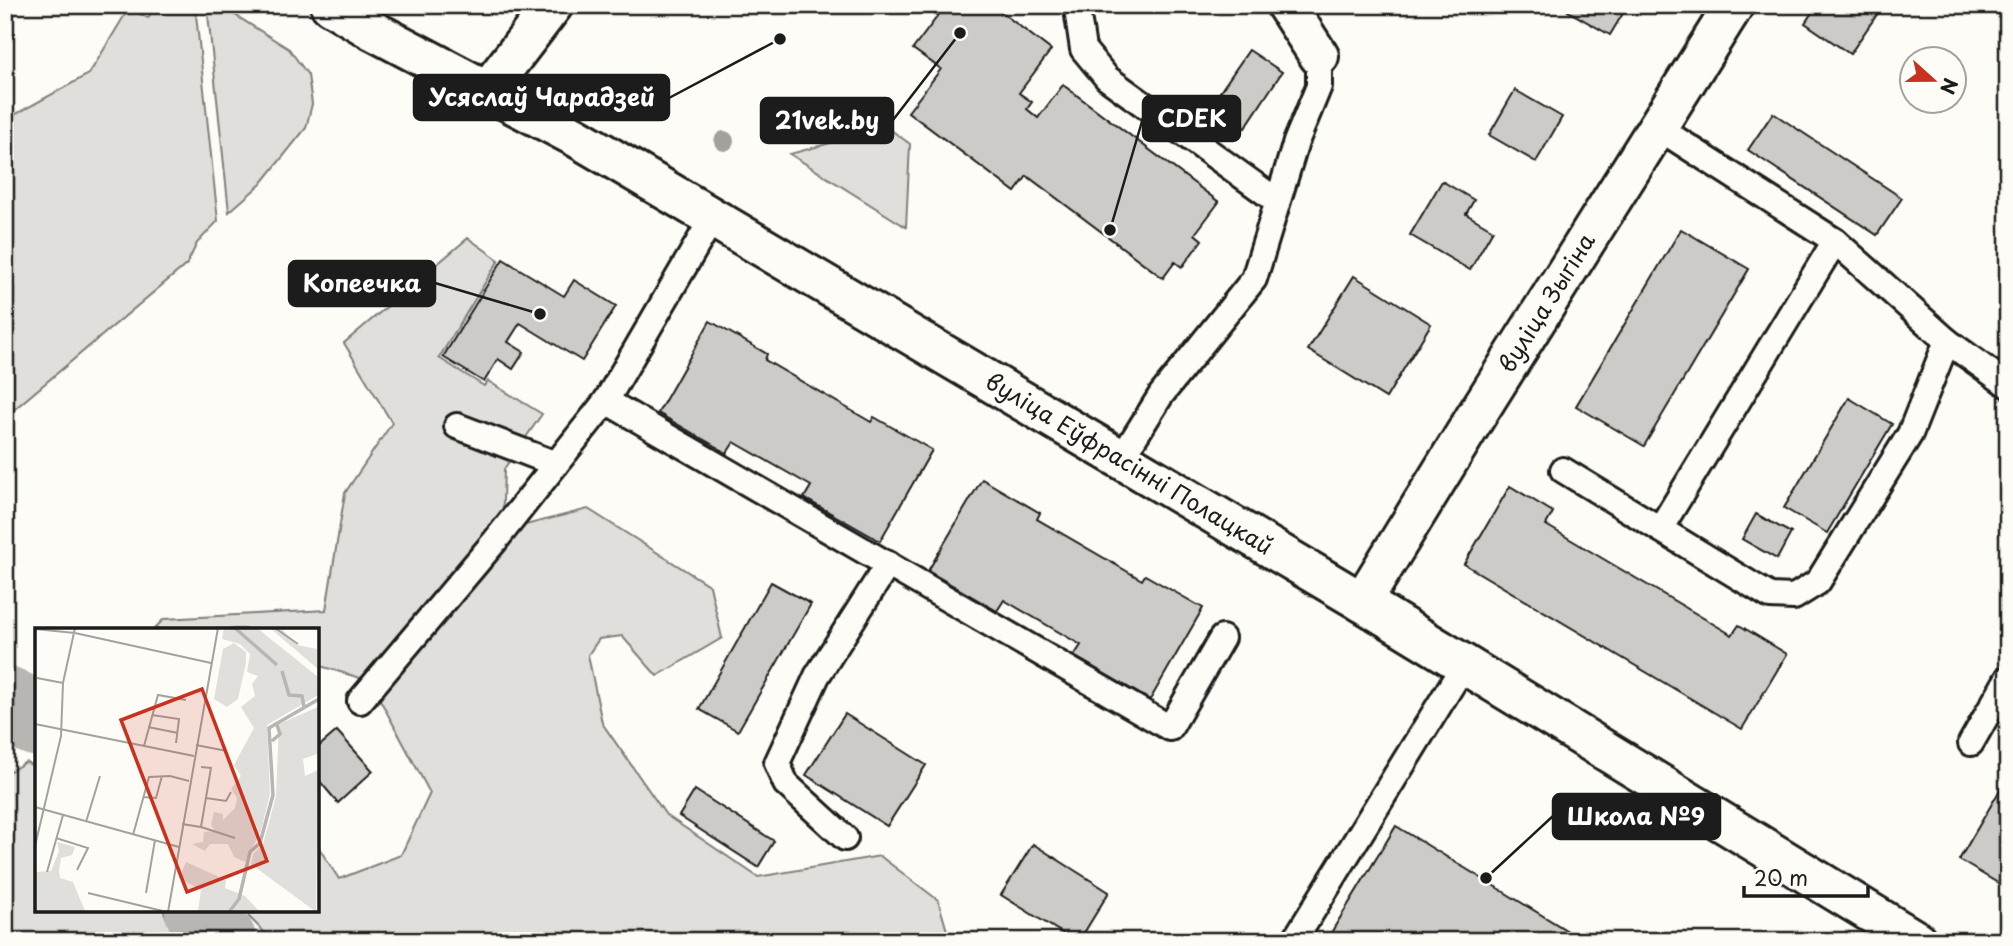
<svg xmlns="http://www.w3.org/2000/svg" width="2013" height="946" viewBox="0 0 2013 946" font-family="'Playpen Sans',sans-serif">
<rect width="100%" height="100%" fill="#fdfcf7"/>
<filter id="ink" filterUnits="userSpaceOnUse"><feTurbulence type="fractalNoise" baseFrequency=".0143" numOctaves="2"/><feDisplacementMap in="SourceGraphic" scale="14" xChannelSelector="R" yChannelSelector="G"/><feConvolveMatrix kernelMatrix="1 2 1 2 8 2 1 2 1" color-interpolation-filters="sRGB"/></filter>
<g filter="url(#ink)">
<g fill="#e0dfdb" stroke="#7e7e7c" stroke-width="2">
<polygon points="156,5 195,5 218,221 197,243 187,264 5,417 5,120 89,74 129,8 148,18"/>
<polygon points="207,5 219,5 289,49 308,75 312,104 306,128 261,184 229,212"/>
<polygon points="872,116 910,144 906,227 790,154 834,142"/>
<polygon points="468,238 499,260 439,358 484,386 488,381 542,414 504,469 502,531 588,509 710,586 722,638 657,676 622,636 599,639 588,655 602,723 666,815 758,877 880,856 938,900 950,941 273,941 249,917 246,909 317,909 317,845 339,879 401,855 430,793 370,681 317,665 317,629 154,629 164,619 326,610 345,493 392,423 344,343"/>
<polygon points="26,762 37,768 37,909 163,909 176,941 5,941 5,774"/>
</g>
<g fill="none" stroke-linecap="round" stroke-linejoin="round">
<g stroke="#b7b6b2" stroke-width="75">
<polyline points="5,703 37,719"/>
<polyline points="202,909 212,934 219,941"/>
</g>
</g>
<g fill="#cccbc8" stroke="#1c1c1c" stroke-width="2">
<polygon points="946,5 992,5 1051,50 1019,93 1032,102 1027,109 1038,118 1063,85 1219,202 1195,234 1202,240 1182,267 1175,262 1163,278 1027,176 1015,192 908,112 941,69 913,49"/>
<polygon points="1571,5 1628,5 1610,35 1568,11"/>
<polygon points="1817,5 1879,5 1882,7 1850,54 1805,23"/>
<polygon points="1249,50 1282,72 1245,128 1211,105"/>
<polygon points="1515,90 1562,117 1536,162 1489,135"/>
<polygon points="1773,113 1902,198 1877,235 1748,150"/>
<polygon points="1442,181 1474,200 1466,214 1493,230 1470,270 1410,235"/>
<polygon points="1681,229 1749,269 1644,446 1576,406"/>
<polygon points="503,259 564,296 574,280 616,306 582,361 520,323 508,342 524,352 513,369 498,359 484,382 443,357"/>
<polygon points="1354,276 1431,324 1386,398 1308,350"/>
<polygon points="710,321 767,354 765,360 871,422 874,417 932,450 880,541 804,498 811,486 734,442 727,453 658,413"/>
<polygon points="1849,398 1892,424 1827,533 1784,508"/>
<polygon points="982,479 1040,513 1037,519 1142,580 1145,575 1203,608 1150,700 1074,656 1081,645 1004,600 997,611 928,571"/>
<polygon points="1510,486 1553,512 1546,525 1732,635 1739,625 1787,654 1742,729 1464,564"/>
<polygon points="1756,514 1791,533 1777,559 1742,539"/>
<polygon points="771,582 811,604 738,731 699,709"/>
<polygon points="845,714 926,765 887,826 806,775"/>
<polygon points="337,731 373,771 338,803 317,778 317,748"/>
<polygon points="2004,783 2008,785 2008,889 1959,860"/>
<polygon points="695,790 774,841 758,867 679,816"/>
<polygon points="1396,826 1504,892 1584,941 1326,941"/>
<polygon points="1033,844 1109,892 1079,941 1075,941 1001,895"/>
</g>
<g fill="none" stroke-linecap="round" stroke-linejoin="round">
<g stroke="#1c1c1c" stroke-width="30">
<g id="service">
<polyline points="1079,5 1077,9 1083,49 1107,78 1277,201"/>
<polyline points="1657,127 1835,241 1947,341 2008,385"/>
<polyline points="712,219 606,401 1170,728 1222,638"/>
<polyline points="457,426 556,464"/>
<polyline points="1121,459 1161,395 1254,279 1296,142 1319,86 1319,56"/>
<polyline points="1563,470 1770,596 1794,597 1818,582 1910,434 1947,341"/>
<polyline points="1660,529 1835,241"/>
<polyline points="360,701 495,541 606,401"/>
<polyline points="1971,743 2008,678"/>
<polyline points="845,838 786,784 777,763 817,676 888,564"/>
<polyline points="1294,941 1464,665"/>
</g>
</g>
<g stroke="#1c1c1c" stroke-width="44">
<polyline id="minor" points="1286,5 1319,56"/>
</g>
<g stroke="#1c1c1c" stroke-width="44">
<polyline id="tertiary" points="1362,602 1476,416 1734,5"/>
</g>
<g stroke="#1c1c1c" stroke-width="44">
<g id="secondary">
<polyline points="330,5 370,29 576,137 1121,459 1362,602 1917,941"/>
<polyline points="487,91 553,5"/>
</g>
</g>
<use href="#service" stroke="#fdfcf7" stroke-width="24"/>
<use href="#minor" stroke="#fdfcf7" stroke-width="38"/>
<use href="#tertiary" stroke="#fdfcf7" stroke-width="38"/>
<use href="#secondary" stroke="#fdfcf7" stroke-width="38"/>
</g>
<circle fill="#a2a19e" cx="724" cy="141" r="10"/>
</g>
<g text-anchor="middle" stroke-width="6" stroke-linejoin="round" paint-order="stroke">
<g font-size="23" fill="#1c1c1c" stroke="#fdfcf7">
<text transform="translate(1547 303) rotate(-58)" y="8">вуліца Зыгіна</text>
<text transform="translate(1129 464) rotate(31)" y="8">вуліца Еўфрасінні Полацкай</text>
</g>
</g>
<g transform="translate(35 628)">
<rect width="284" height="284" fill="#fdfcf7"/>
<path d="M 189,0 L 222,0 L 283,49 L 283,67 L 232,97 L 235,166 L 226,203 L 210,234 L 199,229 L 193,216 L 175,216 L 170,223 L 157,216 L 168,214 L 169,204 L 180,203 L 176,197 L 179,184 L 188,186 L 188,192 L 200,180 L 202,170 L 196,161 L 206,148 L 199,137 L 219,100 L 206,79 L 220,68 L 217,56 L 223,48 L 212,44 L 215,26 L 205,16 L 187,11 ZM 235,0 L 246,0 L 262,17 L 282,21 L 283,41 ZM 199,15 L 211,24 L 211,35 L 203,71 L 192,79 L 179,71 L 188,21 ZM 283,79 L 283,132 L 282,126 L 268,131 L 270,148 L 283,142 L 281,284 L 216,236 L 218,226 L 228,216 L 241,168 L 244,96 ZM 22,214 L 40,219 L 37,227 L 26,230 L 24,243 L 25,250 L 38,254 L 50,283 L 0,283 L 0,244 L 16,243 L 24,223 ZM 151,234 L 191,252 L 190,260 L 210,268 L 224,283 L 163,283 L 166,262 L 144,250 Z" fill="#e0dfdb"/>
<path fill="none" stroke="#b7b6b2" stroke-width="3.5" d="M 200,0 L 242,37M 247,43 L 254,67 L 267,68 L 269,79M 237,113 L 245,106 L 241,94M 194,284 L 204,271 L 215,224 L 225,215 L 238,167 L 234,100 L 284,71"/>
<path fill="none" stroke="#a3a29f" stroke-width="2" d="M 240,0 L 263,16M 0,1 L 40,5 L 176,35M 2,50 L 28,55M 117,87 L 144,91 L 141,115M 0,96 L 159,128M 113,99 L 143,105M 161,117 L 192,123M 109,118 L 123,67 L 151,72M 108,169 L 121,170 L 127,148M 171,170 L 191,173 L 196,164M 0,179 L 144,219M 51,194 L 65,148M 147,196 L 166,199 L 176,140 L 166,139M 166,199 L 200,210M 98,207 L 114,149 L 135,148 L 154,153M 21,210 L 53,220 L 42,242M 0,218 L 26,108 L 28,55 L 40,0M 12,244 L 28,187M 53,265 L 132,284M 111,265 L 120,212M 133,284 L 183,0"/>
<path fill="#c8321e" fill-opacity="0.15" stroke="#c8321e" stroke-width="3.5" d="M 167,61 L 232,233 L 152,264 L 86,92 Z"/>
<rect width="284" height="284" fill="none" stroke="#1c1c1c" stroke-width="3.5"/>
</g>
<path fill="none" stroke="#1c1c1c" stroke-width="2.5" d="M780 39L669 98M1110 230L1143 118M960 33L893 120M540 314L435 283M1486 878L1553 816"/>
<g fill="#1c1c1c" stroke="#fdfcf7" stroke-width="2.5">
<circle cx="780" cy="39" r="7"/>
<circle cx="1110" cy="230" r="7"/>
<circle cx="960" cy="33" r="7"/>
<circle cx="540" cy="314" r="7"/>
<circle cx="1486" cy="878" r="7"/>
</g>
<g fill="#1c1c1c" stroke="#1c1c1c" stroke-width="2.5">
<rect x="414" y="75" width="255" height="45" rx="7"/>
<rect x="1143" y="96" width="97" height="45" rx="7"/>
<rect x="761" y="98" width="132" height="45" rx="7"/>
<rect x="289" y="261" width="146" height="45" rx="7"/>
<rect x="1553" y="794" width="167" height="45" rx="7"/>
</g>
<g font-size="24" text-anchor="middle" font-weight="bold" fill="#fff">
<text x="542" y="106">Усяслаў Чарадзей</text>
<text x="1192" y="127">CDEK</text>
<text x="827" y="129">21vek.by</text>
<text x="362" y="292">Копеечка</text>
<text x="1636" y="825">Школа №9</text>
</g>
<rect width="2013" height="946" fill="none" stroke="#fdfcf7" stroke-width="28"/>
<rect x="14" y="14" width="1985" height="918" fill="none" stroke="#1c1c1c" stroke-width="2.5" filter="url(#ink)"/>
<g transform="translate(1933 80) rotate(111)"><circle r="33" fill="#fdfcf7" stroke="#a3a29f" stroke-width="2"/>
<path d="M0-5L12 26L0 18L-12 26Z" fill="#c8321e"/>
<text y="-10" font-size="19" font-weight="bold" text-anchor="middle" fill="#1c1c1c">N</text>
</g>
<path d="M1744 886v10h124v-10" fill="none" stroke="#1c1c1c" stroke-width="3.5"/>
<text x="1754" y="886" font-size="21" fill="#1c1c1c" stroke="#fdfcf7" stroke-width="5" paint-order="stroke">20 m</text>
</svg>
